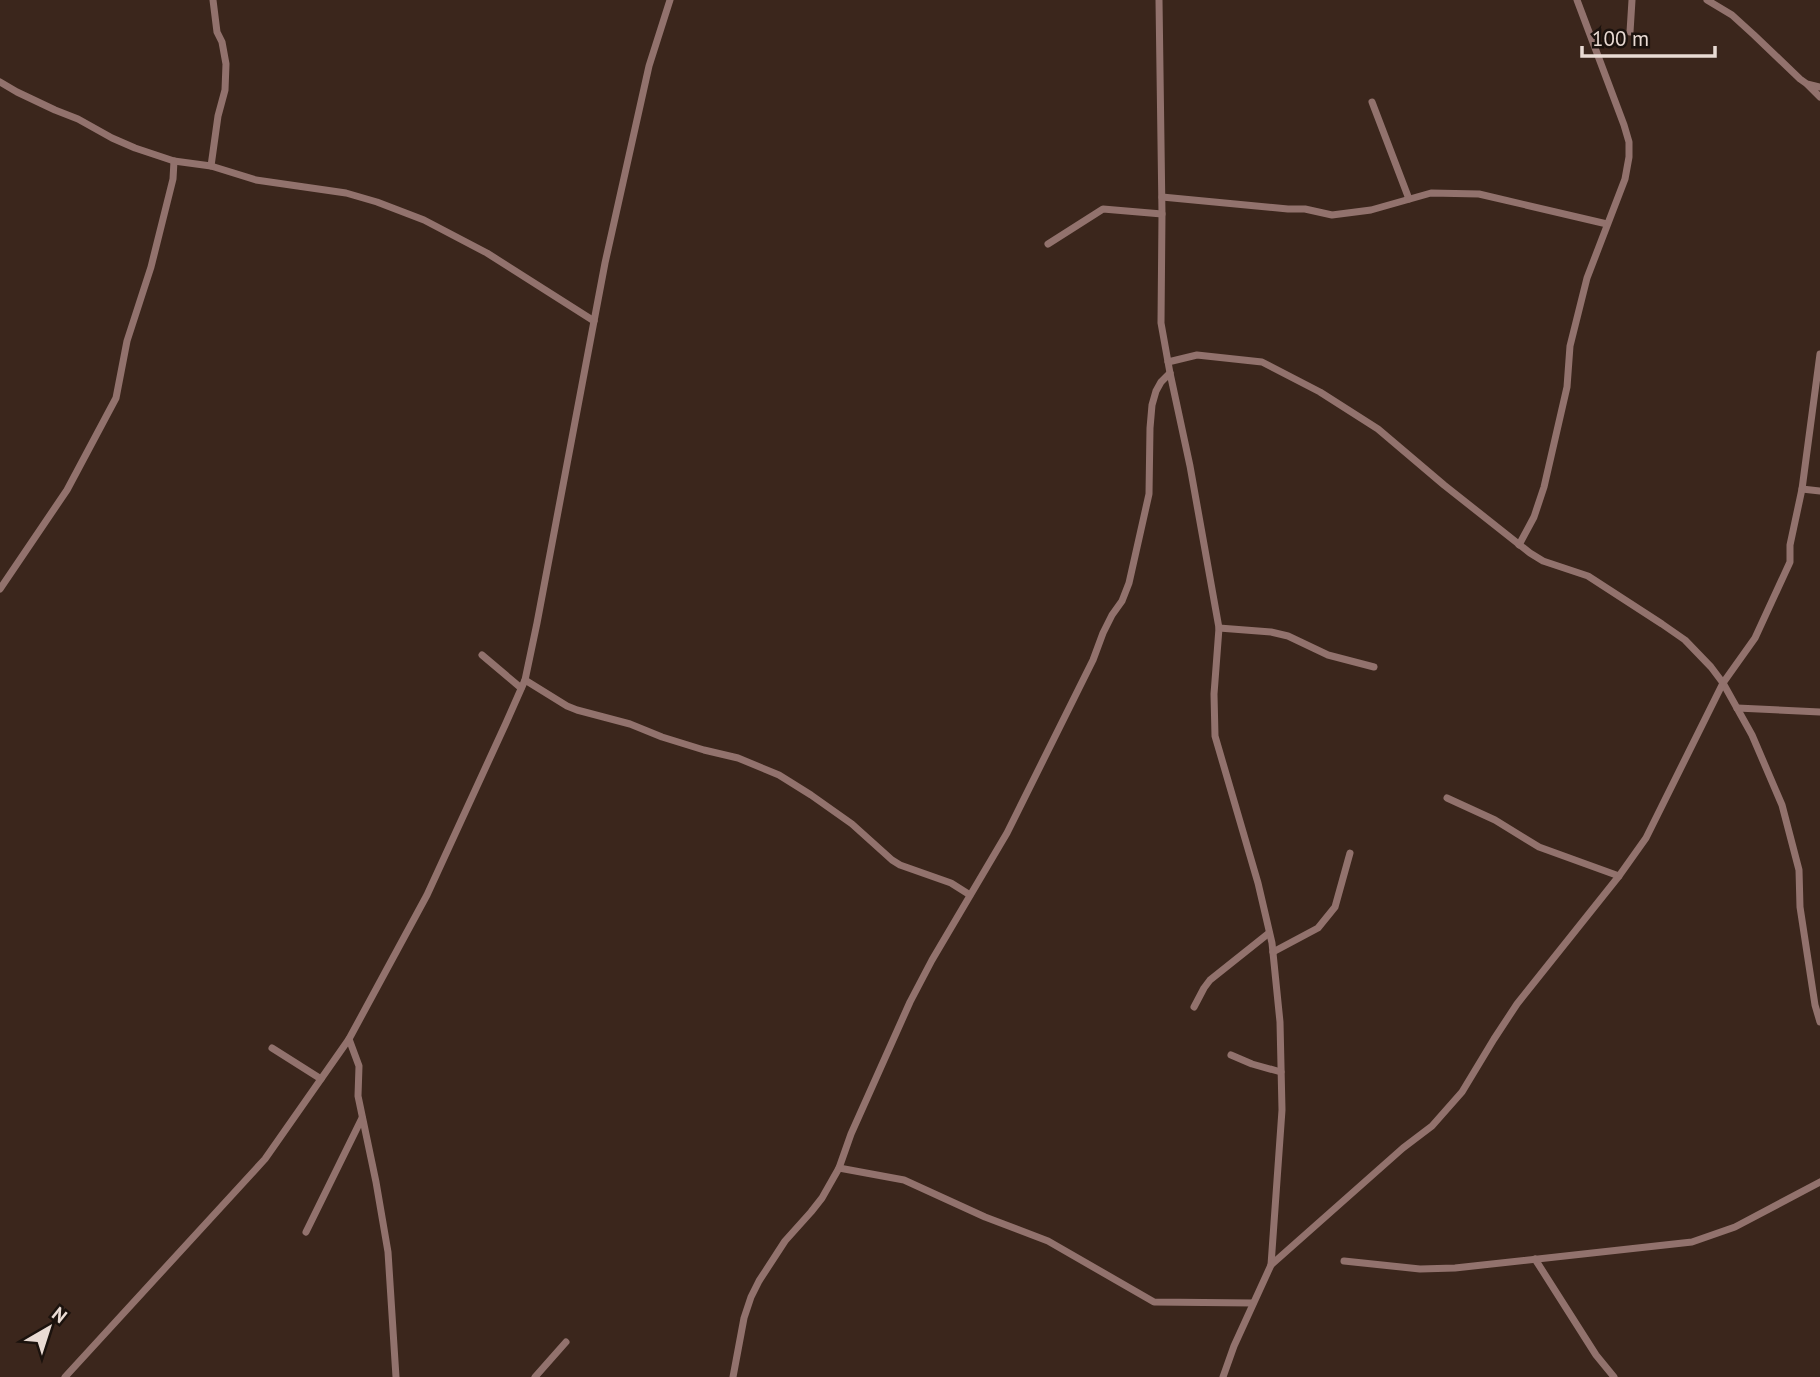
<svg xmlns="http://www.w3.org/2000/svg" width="1820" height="1377" viewBox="0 0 1820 1377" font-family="'PT Sans',sans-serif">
<rect width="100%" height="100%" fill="#3b261c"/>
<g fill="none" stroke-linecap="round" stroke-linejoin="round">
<g stroke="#92726d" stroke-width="7">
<polyline points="1159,0 1162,214 1161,323 1170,373 1190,466 1219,628 1214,694 1215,736 1258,883 1272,943 1280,1022 1282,1110 1271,1265 1234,1346 1223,1377"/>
<polyline points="1707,0 1732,15 1754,35 1800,79 1807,84 1820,87"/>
<polyline points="1630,32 1632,0"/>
<polyline points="0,82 17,92 55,110 78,119 112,138 135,148 174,161 211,166 256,180 346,193 377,202 424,220 487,253 594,321"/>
<polyline points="1808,85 1820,97"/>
<polyline points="1372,102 1409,199"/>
<polyline points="211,166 218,116 225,90 226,64 222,42 217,32 213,0"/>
<polyline points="1162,197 1288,209 1305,209 1332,215 1371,210 1431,193 1479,194 1607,224"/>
<polyline points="1048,244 1103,209 1162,214"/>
<polyline points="1168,362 1197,355 1262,362 1320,392 1378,429 1444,485 1530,553 1543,561 1588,576 1662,624 1685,640 1711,667 1723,683 1752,735 1782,805 1799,870 1800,907 1815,1005 1820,1022"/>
<polyline points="1802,489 1820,491"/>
<polyline points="1519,545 1534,517 1544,487 1567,387 1570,346 1587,278 1625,179 1629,157 1629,142 1624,125 1577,0"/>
<polyline points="0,589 67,490 116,398 127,341 151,267 173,179 174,161"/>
<polyline points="1219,628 1271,632 1288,636 1328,655 1374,667"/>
<polyline points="482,655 521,688"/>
<polyline points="525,680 567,706 577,710 630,724 662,737 704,750 738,758 779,775 811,795 852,824 892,860 900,865 951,883 970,895"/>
<polyline points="1737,708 1820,712"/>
<polyline points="1447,798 1495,820 1539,847 1619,876"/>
<polyline points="1273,952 1318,928 1335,907 1350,853"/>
<polyline points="1194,1007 1204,988 1210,980 1269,933"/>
<polyline points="349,1039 359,1066 358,1096 376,1182 388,1252 396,1377"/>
<polyline points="272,1048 321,1079"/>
<polyline points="1231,1055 1252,1064 1281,1072"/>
<polyline points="839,1168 904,1180 985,1217 1048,1241 1154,1302 1253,1303"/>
<polyline points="306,1232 362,1118"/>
<polyline points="1535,1259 1596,1355 1614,1377"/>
<polyline points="1344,1261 1420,1269 1455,1268 1692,1242 1735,1227 1820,1182"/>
<polyline points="1271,1265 1403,1148 1432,1126 1462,1092 1494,1039 1517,1004 1619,876 1646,838 1723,683 1755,638 1790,562 1790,545 1802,489 1820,354"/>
<polyline points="65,1377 265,1159 349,1039 427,895 506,723 525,680 537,623 605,263 649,66 670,0"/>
<polyline points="535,1377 566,1342"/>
<polyline points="733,1377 744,1318 751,1297 759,1281 785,1241 811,1212 822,1198 839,1168 851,1134 910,1002 932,960 1007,833 1093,660 1103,633 1112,615 1122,601 1129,583 1149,494 1150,428 1152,405 1156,391 1161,382 1170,373"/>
</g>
</g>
<g transform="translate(49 1328) rotate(39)" stroke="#1b120d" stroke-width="5" paint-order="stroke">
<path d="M0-5L12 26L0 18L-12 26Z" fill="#e9dbd4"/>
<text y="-10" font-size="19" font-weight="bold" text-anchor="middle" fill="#e9dbd4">N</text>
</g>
<path d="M1582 46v10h133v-10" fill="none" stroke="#e9dbd4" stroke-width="3.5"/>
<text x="1592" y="46" font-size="21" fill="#e9dbd4" stroke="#1b120d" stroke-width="5" paint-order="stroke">100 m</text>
</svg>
